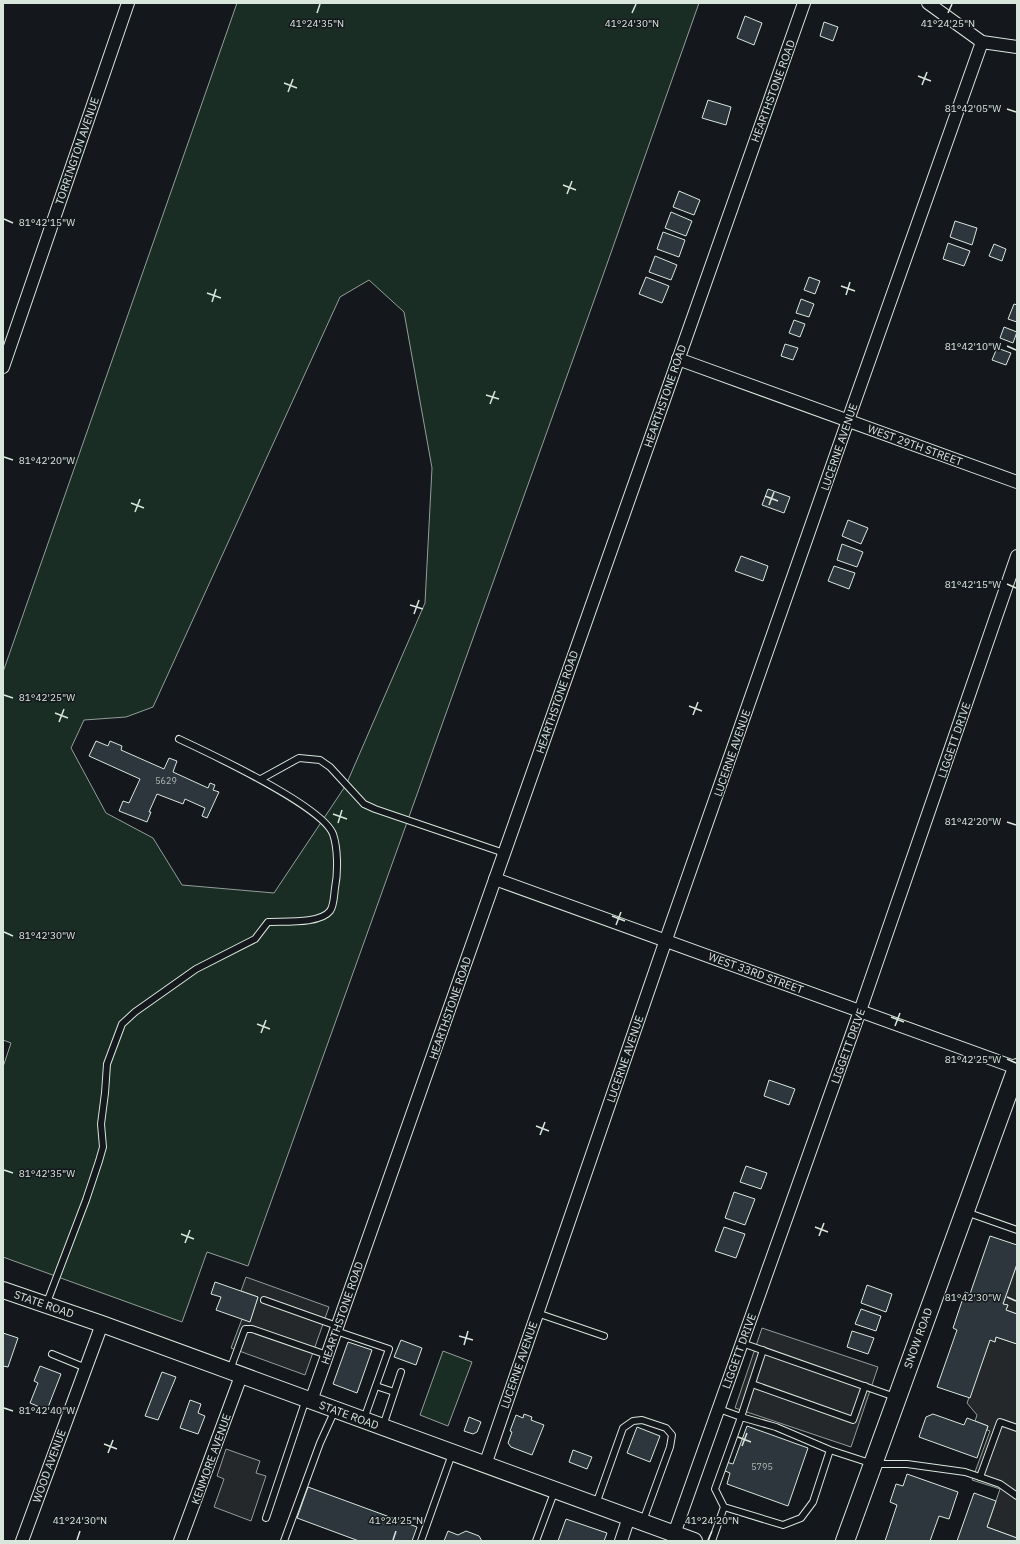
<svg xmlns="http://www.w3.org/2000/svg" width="1020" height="1544" viewBox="0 0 1020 1544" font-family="'IBM Plex Sans',sans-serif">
<rect width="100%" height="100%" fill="#14181c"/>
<g fill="#1a2d24" stroke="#939e99" fill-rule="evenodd">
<path d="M 237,3 L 699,3 L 601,281 L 248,1266 L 207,1252 L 182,1322 L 3,1257 L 3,1067 L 11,1043 L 3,1040 L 3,672 ZM 369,280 L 404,312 L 432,468 L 425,603 L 346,785 L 274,893 L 182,885 L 153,838 L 106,813 L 71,748 L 84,720 L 126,717 L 153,707 L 340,297 Z"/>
<polygon points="443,1351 472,1362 448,1426 420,1415"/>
</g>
<g fill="#24282b" stroke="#939e99">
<polygon points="1017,1264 1017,1314 1006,1310 1008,1305 1003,1304"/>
<polygon points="246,1277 329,1307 305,1375 231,1348 242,1319 250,1321 258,1297 241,1291"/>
<polygon points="762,1328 878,1367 851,1447 735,1408"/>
<polygon points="996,1337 1017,1344 1017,1538 987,1527 1000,1489 972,1480 990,1431 987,1430 988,1426 975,1421 977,1415 967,1403 990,1340 995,1342"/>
<polygon points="226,1449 260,1461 256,1473 266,1476 251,1521 214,1507 224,1479 217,1476"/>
</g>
<g fill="#2c363c" stroke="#d8e6dc">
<polygon points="745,16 762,23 754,45 737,38"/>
<polygon points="824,22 838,27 833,41 820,36"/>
<polygon points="708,100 731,107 726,125 702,118"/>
<polygon points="679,191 700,200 694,215 673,207"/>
<polygon points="671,212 692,221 686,236 665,228"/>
<polygon points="955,221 977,228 972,245 950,237"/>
<polygon points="663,232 685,240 679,257 657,249"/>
<polygon points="948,243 970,251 964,266 943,259"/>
<polygon points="994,244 1006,249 1002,261 989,256"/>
<polygon points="655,256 677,265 671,280 649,272"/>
<polygon points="646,277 669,286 662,303 639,294"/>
<polygon points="809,277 820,281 815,294 804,290"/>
<polygon points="801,299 814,304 809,317 796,313"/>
<polygon points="1014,304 1017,305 1017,322 1008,319"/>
<polygon points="794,320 805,324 800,337 789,333"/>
<polygon points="1004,327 1017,332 1013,343 1000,338"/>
<polygon points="785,344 798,348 793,360 781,356"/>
<polygon points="997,348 1011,353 1006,365 992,360"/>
<polygon points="768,489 790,497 784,513 762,505"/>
<polygon points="848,520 868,528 861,544 842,536"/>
<polygon points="842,544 863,552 857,567 837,560"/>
<polygon points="741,556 768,566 763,581 735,571"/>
<polygon points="834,566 855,573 849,589 828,581"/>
<polygon points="96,741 108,746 110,741 122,746 121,750 164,769 169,758 177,761 173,772 208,788 210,783 215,785 213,790 219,792 207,818 202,816 205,808 185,799 183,804 157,794 149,812 151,812 147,822 119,811 123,801 129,803 140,779 89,756"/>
<polygon points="769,1080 795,1089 789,1105 764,1096"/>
<polygon points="746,1166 767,1173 761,1189 740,1182"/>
<polygon points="734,1192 755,1199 745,1225 725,1218"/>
<polygon points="724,1227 745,1234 736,1258 715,1251"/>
<polygon points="990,1236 1017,1245 1017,1264 1003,1304 1008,1305 1006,1310 1017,1314 1017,1344 996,1337 995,1342 990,1340 970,1398 937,1387 957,1330 953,1328 965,1292 970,1294"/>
<polygon points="215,1282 258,1297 250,1322 216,1310 221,1297 211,1294"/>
<polygon points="867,1285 892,1294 886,1312 861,1303"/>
<polygon points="861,1309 881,1316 876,1331 855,1324"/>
<polygon points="852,1331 874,1338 868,1354 847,1347"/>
<polygon points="3,1333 18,1338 8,1367 3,1366"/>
<polygon points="401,1340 422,1348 416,1365 394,1357"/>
<polygon points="348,1342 372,1350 357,1393 333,1384"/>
<polygon points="40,1366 61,1374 47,1410 30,1403 38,1383 34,1381"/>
<polygon points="162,1372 176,1377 158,1420 145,1416"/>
<polygon points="190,1400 201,1404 198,1413 205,1416 198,1434 180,1428"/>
<polygon points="524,1414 532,1417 531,1420 544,1425 532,1455 511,1447 508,1443 512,1432 510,1431 516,1415 523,1418"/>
<polygon points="933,1414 964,1425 967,1418 988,1426 977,1458 919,1437 926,1417"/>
<polygon points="469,1417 481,1422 477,1432 473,1434 464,1431"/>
<polygon points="747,1426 808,1448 788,1506 727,1484 730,1473 723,1470 726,1462 733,1464"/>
<polygon points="637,1427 660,1436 650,1462 627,1453"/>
<polygon points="573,1450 592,1457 587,1469 569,1462"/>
<polygon points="907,1474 958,1492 949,1519 939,1516 930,1541 885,1541 897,1505 890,1502 896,1484 903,1486"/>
<polygon points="308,1487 417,1527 412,1541 359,1541 297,1518"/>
<polygon points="974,1493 996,1501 987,1527 1017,1538 1017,1541 957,1541"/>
<polygon points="566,1519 607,1533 604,1541 558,1541"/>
<polygon points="448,1531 458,1535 466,1531 479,1536 482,1541 444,1541"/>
</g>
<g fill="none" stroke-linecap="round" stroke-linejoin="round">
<g stroke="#d8e6dc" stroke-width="8">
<g id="service">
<polyline points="261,779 299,758 320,760 330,767 364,804 375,809 504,853"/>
<polyline points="966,1212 1017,1230"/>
<polyline points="264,1300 337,1326"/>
<path d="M 46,1305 L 86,1200 L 99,1161 L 103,1147 L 101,1124 L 105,1093 L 107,1064 L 122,1024 L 135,1012 L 196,969 L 255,939 L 268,922 C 284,921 320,924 330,911 C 334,906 334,895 335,888 C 338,873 338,848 333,834 C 322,806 209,753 179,739"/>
<polyline points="537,1313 604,1336"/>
<polyline points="336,1331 389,1349 364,1419"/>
<polyline points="742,1343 895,1397"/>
<polyline points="52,1354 86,1368"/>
<polyline points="230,1370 245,1329 252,1329 327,1355"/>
<polyline points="752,1384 853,1420 865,1386"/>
<polyline points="376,1386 394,1392"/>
<polyline points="719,1409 741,1417 763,1350"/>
<polyline points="383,1426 401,1372"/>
<polyline points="830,1450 813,1502 801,1518 783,1525 724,1507 715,1489 741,1417 776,1427 830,1450 873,1464 907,1464 965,1472 980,1477 1000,1422 1017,1428"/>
<polyline points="980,1477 1000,1484 1017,1496"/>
<polyline points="596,1504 623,1428 633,1421 642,1420 666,1428 672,1435 670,1447 643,1521"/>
<polyline points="266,1518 306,1399"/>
<polyline points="284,1541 320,1443 335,1410"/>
<polyline points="421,1541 452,1454"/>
<polyline points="536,1541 555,1490"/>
<polyline points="712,1541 724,1507"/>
</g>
</g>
<g stroke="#d8e6dc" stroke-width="14">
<g id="minor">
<polyline points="928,3 982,42 1017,47"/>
<polyline points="678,359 1017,482"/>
<polyline points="3,367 128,3"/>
<polyline points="495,879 1017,1068"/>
<polyline points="311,1401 804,3"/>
<polyline points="485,1465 670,928 852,409 982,42"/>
<polyline points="674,1534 860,1011 1017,556"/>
<polyline points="22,1541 102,1324"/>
<polyline points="180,1541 241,1376"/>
<polyline points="621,1541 629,1517"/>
</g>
</g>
<g stroke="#d8e6dc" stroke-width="18">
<polyline id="secondary" points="3,1290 102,1324 694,1541"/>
</g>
<g stroke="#d8e6dc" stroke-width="20">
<polyline id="primary" points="845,1541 1017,1068"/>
</g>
<use href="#service" stroke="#14181c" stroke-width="6"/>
<use href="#minor" stroke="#14181c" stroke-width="12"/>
<use href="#secondary" stroke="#14181c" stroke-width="16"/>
<use href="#primary" stroke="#14181c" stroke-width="18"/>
</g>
<path fill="none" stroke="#d8e6dc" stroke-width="1.5" d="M 317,13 L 320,4M 632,13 L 636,4M 948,13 L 952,4M 918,76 L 931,81M 284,83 L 297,88M 922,85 L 927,72M 288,92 L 293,79M 1007,109 L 1016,112M 563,185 L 576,190M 567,194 L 572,181M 4,219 L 13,223M 841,286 L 855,291M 207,293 L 221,298M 846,295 L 850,282M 212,302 L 216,289M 1007,346 L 1016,350M 486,395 L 499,399M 490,404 L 495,391M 4,457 L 13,460M 765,496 L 778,501M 131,503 L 144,508M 769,505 L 774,492M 135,512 L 140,499M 1007,584 L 1016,588M 410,605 L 423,609M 414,614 L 419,600M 4,695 L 13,698M 689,706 L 702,711M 55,713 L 68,718M 693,715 L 698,702M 59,722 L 64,709M 333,814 L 347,819M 1007,822 L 1016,825M 338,823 L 342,810M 612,916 L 625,921M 616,925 L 621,912M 4,932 L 13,936M 891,1017 L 904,1022M 257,1024 L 270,1029M 895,1026 L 900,1013M 261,1033 L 266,1020M 1007,1059 L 1016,1063M 536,1126 L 549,1131M 540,1135 L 545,1122M 4,1170 L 13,1173M 815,1227 L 828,1232M 181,1234 L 194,1239M 819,1236 L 824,1223M 185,1243 L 190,1230M 1007,1297 L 1016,1301M 459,1336 L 473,1340M 464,1345 L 468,1331M 4,1408 L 13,1411M 738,1437 L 751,1442M 104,1444 L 117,1449M 742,1446 L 747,1433M 108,1453 L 113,1440M 77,1540 L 80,1531M 393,1540 L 396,1531M 708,1540 L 712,1531"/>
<g text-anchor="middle" stroke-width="3" stroke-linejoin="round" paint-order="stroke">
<g font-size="9" fill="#adbab4">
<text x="166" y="784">5629</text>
<text x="762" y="1470">5795</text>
</g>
<g font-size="11" fill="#d8e6dc" stroke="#14181c">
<text transform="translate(773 91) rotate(-70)" y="4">HEARTHSTONE ROAD</text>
<text transform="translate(77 151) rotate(-71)" y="4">TORRINGTON AVENUE</text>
<text transform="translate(665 396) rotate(-71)" y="4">HEARTHSTONE ROAD</text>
<text transform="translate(915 445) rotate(20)" y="4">WEST 29TH STREET</text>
<text transform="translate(839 447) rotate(-71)" y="4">LUCERNE AVENUE</text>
<text transform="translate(557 702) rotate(-71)" y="4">HEARTHSTONE ROAD</text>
<text transform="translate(954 740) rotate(-71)" y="4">LIGGETT DRIVE</text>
<text transform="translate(732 753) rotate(-71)" y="4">LUCERNE AVENUE</text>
<text transform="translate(756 973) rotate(20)" y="4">WEST 33RD STREET</text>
<text transform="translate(450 1008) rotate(-71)" y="4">HEARTHSTONE ROAD</text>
<text transform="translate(848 1046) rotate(-70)" y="4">LIGGETT DRIVE</text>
<text transform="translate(625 1059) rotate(-71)" y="4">LUCERNE AVENUE</text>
<text transform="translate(44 1304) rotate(19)" y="4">STATE ROAD</text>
<text transform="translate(342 1313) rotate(-71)" y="4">HEARTHSTONE ROAD</text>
<text transform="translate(918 1338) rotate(-70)" y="4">SNOW ROAD</text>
<text transform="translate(739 1351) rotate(-70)" y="4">LIGGETT DRIVE</text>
<text transform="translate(519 1365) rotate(-71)" y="4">LUCERNE AVENUE</text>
<text transform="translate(349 1415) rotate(20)" y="4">STATE ROAD</text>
<text transform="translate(211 1459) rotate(-70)" y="4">KENMORE AVENUE</text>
<text transform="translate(49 1466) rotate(-70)" y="4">WOOD AVENUE</text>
</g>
</g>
<g font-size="10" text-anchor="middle" fill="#d8e6dc" stroke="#14181c" stroke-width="3" stroke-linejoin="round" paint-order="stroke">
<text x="317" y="27">41°24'35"N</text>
<text x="632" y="27">41°24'30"N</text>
<text x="948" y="27">41°24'25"N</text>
<text x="973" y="112">81°42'05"W</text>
<text x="47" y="226">81°42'15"W</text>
<text x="973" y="350">81°42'10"W</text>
<text x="47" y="464">81°42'20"W</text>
<text x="973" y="588">81°42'15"W</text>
<text x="47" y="701">81°42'25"W</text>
<text x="973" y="825">81°42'20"W</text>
<text x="47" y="939">81°42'30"W</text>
<text x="973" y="1063">81°42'25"W</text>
<text x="47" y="1177">81°42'35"W</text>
<text x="973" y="1301">81°42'30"W</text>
<text x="47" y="1414">81°42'40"W</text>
<text x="80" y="1524">41°24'30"N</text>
<text x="396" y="1524">41°24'25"N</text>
<text x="712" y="1524">41°24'20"N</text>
</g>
<rect width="1020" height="1544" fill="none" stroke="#d8e6dc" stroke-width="8"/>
</svg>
